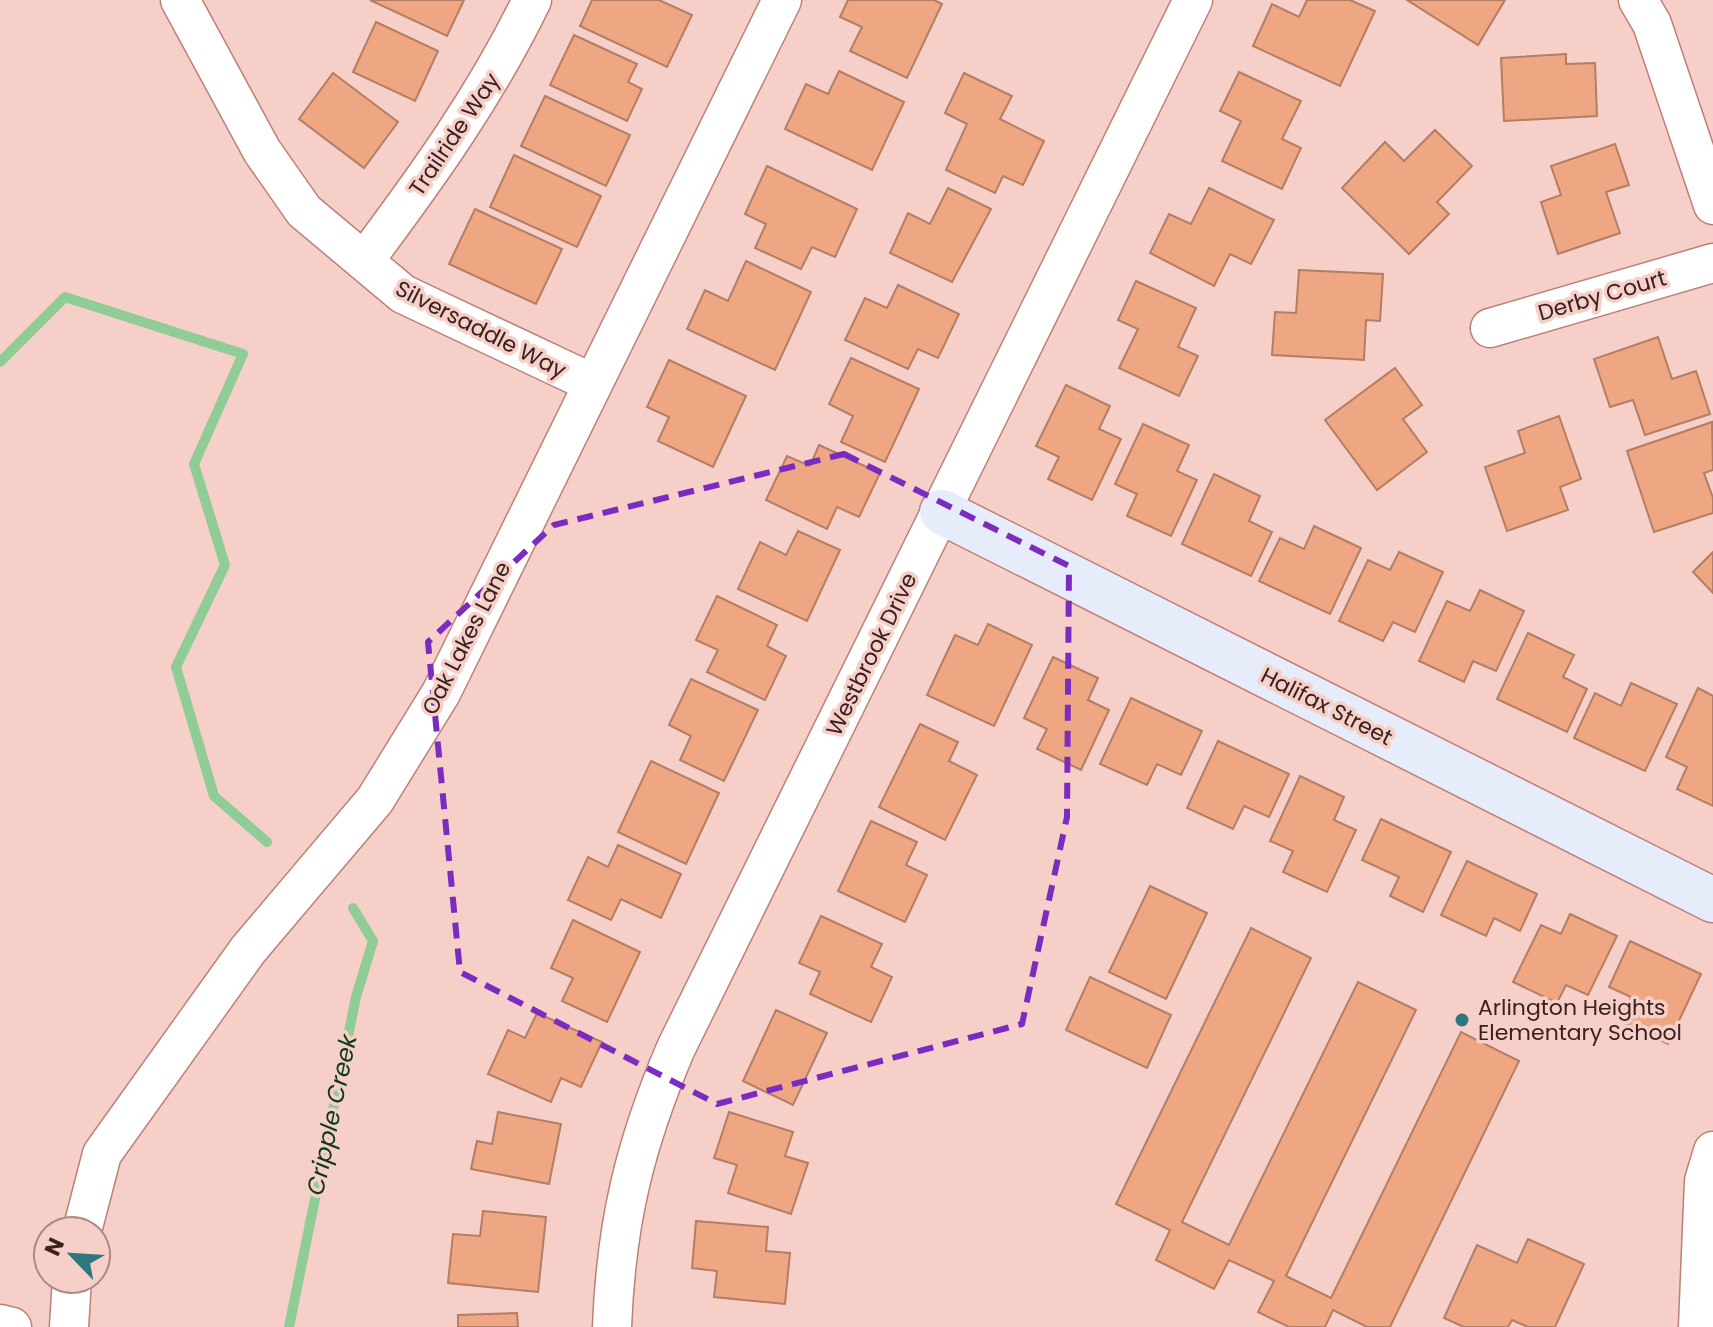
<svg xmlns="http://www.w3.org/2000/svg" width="1713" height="1327" viewBox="0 0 1713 1327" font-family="Poppins,sans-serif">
<rect width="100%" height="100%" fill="#f7cfc9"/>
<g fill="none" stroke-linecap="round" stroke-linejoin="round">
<g stroke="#8fcc96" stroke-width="10">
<polyline points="0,362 65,297 243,354 194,464 225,565 176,667 214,796 267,842"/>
<polyline points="289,1327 356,997 373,941 353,908"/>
</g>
</g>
<g fill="#eea683" stroke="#b37e63" stroke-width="2">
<polygon points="370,0 464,0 447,36"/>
<polygon points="592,0 659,0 692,15 667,67 580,26"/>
<polygon points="848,0 934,0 942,4 907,78 850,51 862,27 840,17"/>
<polygon points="1307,0 1350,0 1375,11 1340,86 1253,46 1272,4 1299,17"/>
<polygon points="1407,0 1505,0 1478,45"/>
<polygon points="376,22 438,51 415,101 353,72"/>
<polygon points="574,35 637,64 628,82 642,89 627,121 550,85"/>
<polygon points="1566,54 1566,64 1595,63 1597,116 1504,121 1501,58"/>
<polygon points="839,71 904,102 872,170 785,129 806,84 828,94"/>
<polygon points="1239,72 1301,101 1282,139 1301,148 1282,189 1222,161 1241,121 1220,111"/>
<polygon points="333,73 398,122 364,168 299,119"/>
<polygon points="964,73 1012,96 1000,119 1044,141 1023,185 1003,176 995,193 946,170 967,124 945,113"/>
<polygon points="545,96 630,135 606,186 521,146"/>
<polygon points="1435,130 1472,166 1437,202 1449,214 1409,254 1342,188 1385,142 1404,161"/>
<polygon points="1615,144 1629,185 1606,192 1620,233 1558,254 1541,202 1561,195 1551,166"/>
<polygon points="514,155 601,196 577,247 490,207"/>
<polygon points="767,166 857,209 835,257 812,247 801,269 755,248 766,224 745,214"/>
<polygon points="948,188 991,209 952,282 890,253 908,213 930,224"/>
<polygon points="1209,188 1274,220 1251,264 1230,254 1214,286 1150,253 1169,214 1191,224"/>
<polygon points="475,209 562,249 536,304 449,264"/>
<polygon points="746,261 811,292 775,370 687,329 705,290 728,301"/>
<polygon points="1299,270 1383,274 1380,321 1366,320 1364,360 1272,355 1275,312 1296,313"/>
<polygon points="1136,281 1196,308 1178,347 1198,356 1179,396 1119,368 1138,329 1118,320"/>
<polygon points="898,285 959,314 938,358 918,349 908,369 845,340 865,298 887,308"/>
<polygon points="1658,337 1672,379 1696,371 1710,414 1645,435 1633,400 1610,407 1594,359"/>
<polygon points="851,358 919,389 885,462 841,442 853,416 829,404"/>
<polygon points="669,360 746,396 713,467 658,441 669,417 647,407"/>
<polygon points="1395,368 1422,405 1403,419 1427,452 1377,490 1325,420"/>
<polygon points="1066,385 1110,406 1099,429 1121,439 1092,500 1048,479 1059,457 1036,446"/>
<polygon points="1559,416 1581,479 1560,487 1568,510 1507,531 1485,467 1525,453 1518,431"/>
<polygon points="1712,422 1713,470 1704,473 1713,498 1713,513 1654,532 1627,451"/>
<polygon points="1143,424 1189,445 1177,471 1197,480 1171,536 1127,516 1137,494 1115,484"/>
<polygon points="819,445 880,473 859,517 837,507 827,529 766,500 787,456 810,466"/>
<polygon points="1214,474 1260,496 1249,521 1272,532 1251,576 1182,544"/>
<polygon points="1314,526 1361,548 1330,614 1259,581 1280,538 1304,549"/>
<polygon points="798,531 840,550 807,621 738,589 760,542 786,555"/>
<polygon points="1399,552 1443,572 1415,632 1393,622 1383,641 1339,621 1368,560 1390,570"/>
<polygon points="1713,552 1713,593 1693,572"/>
<polygon points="1480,590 1524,611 1496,671 1473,661 1464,682 1419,661 1447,601 1470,611"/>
<polygon points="717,596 777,625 767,646 786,656 765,700 707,672 718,650 696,640"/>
<polygon points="988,624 1032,645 994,726 927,695 955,635 978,645"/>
<polygon points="1528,633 1574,655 1563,677 1587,689 1567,732 1497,699"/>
<polygon points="1053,657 1098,678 1088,700 1109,710 1081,770 1037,749 1047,729 1024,718"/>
<polygon points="691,679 758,710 724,781 680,760 691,736 669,725"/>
<polygon points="1631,683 1677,704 1645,771 1574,738 1595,693 1621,706"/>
<polygon points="1698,688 1713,696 1713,806 1677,789 1687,767 1666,757"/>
<polygon points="1131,698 1202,731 1181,775 1157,764 1147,785 1100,764"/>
<polygon points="920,724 958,742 949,761 977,775 945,840 879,807"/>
<polygon points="1218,741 1289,774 1269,817 1244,806 1233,829 1187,808"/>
<polygon points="651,761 719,793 686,864 618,832"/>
<polygon points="1300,776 1344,797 1334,820 1356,830 1327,892 1283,872 1293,851 1270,841"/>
<polygon points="1381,819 1451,852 1423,912 1390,896 1399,877 1362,860"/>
<polygon points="871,821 917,842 906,865 927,875 905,922 838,891"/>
<polygon points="618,845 681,874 661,918 621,899 611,920 568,900 588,857 608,867"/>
<polygon points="1467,861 1537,894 1520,931 1494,918 1486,936 1441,915"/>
<polygon points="1150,886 1207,913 1166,999 1109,972"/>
<polygon points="1570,914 1617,936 1588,995 1566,985 1557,1003 1513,982 1541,925 1561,934"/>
<polygon points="821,916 882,944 871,967 892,977 871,1022 810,994 820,972 799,963"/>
<polygon points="573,920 640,952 607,1022 562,1001 573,978 551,968"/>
<polygon points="1251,928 1311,958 1182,1222 1229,1245 1358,982 1416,1010 1286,1276 1331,1298 1461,1032 1519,1061 1390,1327 1367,1327 1333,1310 1325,1327 1289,1327 1258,1312 1274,1281 1229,1260 1214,1289 1156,1260 1170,1230 1116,1204"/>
<polygon points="1630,941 1701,974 1668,1044 1620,1021 1631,997 1609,987"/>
<polygon points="1090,977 1171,1015 1147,1068 1066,1030"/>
<polygon points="776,1010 827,1033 793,1105 743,1081"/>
<polygon points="537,1013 602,1042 581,1087 561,1078 551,1102 488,1074 508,1030 525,1038"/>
<polygon points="498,1112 561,1124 549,1184 471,1169 477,1141 492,1144"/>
<polygon points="729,1112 793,1132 785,1156 808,1163 791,1214 728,1193 737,1165 714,1158"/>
<polygon points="483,1211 546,1217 538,1292 448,1283 453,1234 480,1236"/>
<polygon points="696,1221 768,1227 766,1251 790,1253 785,1304 714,1297 717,1271 692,1268"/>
<polygon points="1528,1239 1584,1264 1555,1327 1528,1327 1512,1320 1508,1327 1464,1327 1444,1318 1477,1245 1517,1263"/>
<polygon points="517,1313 518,1327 458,1327 458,1315"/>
</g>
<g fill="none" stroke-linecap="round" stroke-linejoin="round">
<g stroke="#bd8078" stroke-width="41">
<g id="street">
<polyline points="180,0 262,151 304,211 403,294 592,383"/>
<polyline points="1638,0 1652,24 1713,205"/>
<path d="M 364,261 C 427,177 486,95 532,0"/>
<polyline points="1490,328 1713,263"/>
<polyline points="82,1231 102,1154 248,950 375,800 441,693 782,0"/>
<polyline points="0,1324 12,1327"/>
<polyline points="69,1327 72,1279"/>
<path d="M 612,1327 C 616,1222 635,1144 676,1048 L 1193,0"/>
<polyline points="1698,1327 1704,1181 1713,1151"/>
</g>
</g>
<g stroke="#bd8078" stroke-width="47">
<polyline id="secondary" points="942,512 1713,900"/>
</g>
<use href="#street" stroke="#fff" stroke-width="38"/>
<use href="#secondary" stroke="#e7ecfa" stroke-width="44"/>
</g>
<path fill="none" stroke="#7b2cbf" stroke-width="6" stroke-dasharray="16 10" stroke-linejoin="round" d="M 844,454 L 1069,566 L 1067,817 L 1022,1024 L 717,1104 L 460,972 L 428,642 L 554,525 Z"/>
<circle fill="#2e7680" stroke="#f7cfc9" stroke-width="3" cx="1462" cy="1020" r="8"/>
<g text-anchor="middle" stroke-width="7" stroke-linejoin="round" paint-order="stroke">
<g font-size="22" fill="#3a211e" stroke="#f7cfc9">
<text transform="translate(454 134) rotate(-56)" y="8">Trailride Way</text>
<text transform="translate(1602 295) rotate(-16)" y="8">Derby Court</text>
<text transform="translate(481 329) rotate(27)" y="8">Silversaddle Way</text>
<text transform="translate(466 638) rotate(-63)" y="8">Oak Lakes Lane</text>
<text transform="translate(871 654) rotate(-64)" y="8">Westbrook Drive</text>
<text transform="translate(1327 706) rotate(27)" y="8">Halifax Street</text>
</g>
<g font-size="22" fill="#3a211e" stroke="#f7cfc9" text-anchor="start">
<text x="1478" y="1015">Arlington Heights<tspan x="1478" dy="25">Elementary School</tspan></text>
</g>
<g font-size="24" font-style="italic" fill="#0d3a17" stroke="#f7cfc9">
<text transform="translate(332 1115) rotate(-78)" y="8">Cripple Creek</text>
</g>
</g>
<g transform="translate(72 1255) rotate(295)"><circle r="38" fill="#f7cfc9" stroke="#ab8985" stroke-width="2"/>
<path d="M0-6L14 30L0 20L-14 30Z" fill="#2e7680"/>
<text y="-12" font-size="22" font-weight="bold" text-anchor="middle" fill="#3a211e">N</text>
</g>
</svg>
